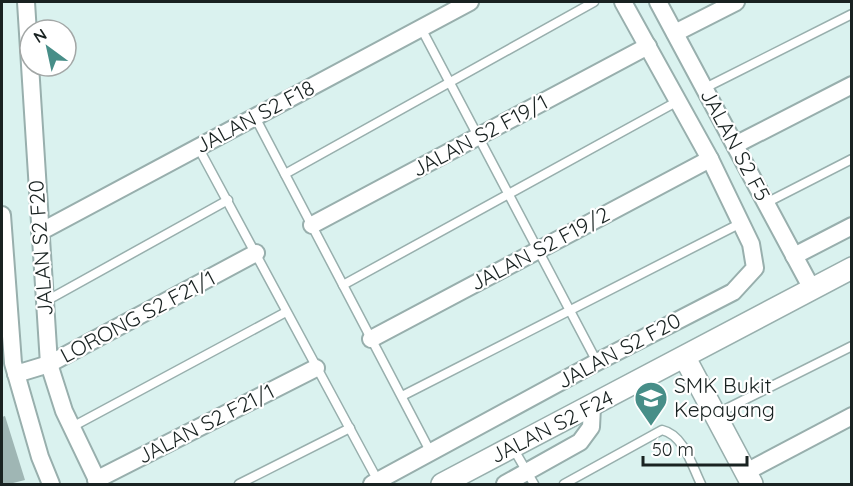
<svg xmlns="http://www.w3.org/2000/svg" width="853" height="486" viewBox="0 0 853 486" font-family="Quicksand,sans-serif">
<rect width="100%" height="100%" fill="#daf2ef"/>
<polygon fill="#9fb6b4" points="5,416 25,480 9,484 2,484 2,417"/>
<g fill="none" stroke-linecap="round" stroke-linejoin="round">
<g stroke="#98afad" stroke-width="11">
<g id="service">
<polyline points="421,28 597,362"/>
<polyline points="705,88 852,14"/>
<polyline points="255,117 430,451"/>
<polyline points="198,147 378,481"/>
<polyline points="285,174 594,2"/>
<polyline points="766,203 852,159"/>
<polyline points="343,285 678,101"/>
<polyline points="46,301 228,200"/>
<polyline points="402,396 741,223"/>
<polyline points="716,414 852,346"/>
<polyline points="72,427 286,312"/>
<polyline points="513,448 534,484"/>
<polyline points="239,484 350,428"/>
<path d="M 564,484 L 662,430 C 684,435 692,466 701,484"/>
</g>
</g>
<g stroke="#98afad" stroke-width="20">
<g id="minor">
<polyline points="26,2 49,364 64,411 99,484"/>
<polyline points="658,2 812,289"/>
<polyline points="675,33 736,2"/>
<polyline points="735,145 852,85"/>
<polyline points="2,215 13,363 40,457 51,484"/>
<polyline points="312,225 648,46"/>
<polyline points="40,232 470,2"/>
<polyline points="794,256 852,226"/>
<polyline points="371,339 710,159"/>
<polyline points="16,374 49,364 256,253"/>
<polyline points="746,472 852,416"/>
<polyline points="96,480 316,368"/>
<polyline points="372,484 597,362 733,292 755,268 751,244 710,159 623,2"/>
<polyline points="505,484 580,442 591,427 592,407"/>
</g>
</g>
<g stroke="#98afad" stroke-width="24">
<g id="tertiary">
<polyline points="685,358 752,484"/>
<polyline points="442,484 852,268"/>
</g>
</g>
<use href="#service" stroke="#fff" stroke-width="8"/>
<use href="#minor" stroke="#fff" stroke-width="16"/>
<use href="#tertiary" stroke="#fff" stroke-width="21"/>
</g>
<defs>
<g id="school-pin" transform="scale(1.725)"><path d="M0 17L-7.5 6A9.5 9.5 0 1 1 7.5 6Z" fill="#478e88" stroke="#fff"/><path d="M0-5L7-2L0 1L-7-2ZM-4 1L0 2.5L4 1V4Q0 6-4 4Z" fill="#fff"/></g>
</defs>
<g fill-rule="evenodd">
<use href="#school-pin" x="651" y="398"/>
</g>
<g text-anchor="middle" stroke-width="4.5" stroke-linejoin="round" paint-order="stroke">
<g font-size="21" fill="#192221" stroke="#fff">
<text transform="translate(255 117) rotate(-28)" y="7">JALAN S2 F18</text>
<text transform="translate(480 136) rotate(-28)" y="7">JALAN S2 F19/1</text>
<text transform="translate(735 145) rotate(62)" y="7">JALAN S2 F5</text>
<text transform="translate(41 248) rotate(-94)" y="7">JALAN S2 F20</text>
<text transform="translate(540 249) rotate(-28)" y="7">JALAN S2 F19/2</text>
<text transform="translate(138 317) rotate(-28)" y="7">LORONG S2 F21/1</text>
<text transform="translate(619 351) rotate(-28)" y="7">JALAN S2 F20</text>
<text transform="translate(206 424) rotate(-27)" y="7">JALAN S2 F21/1</text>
<text transform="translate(552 427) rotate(-27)" y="7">JALAN S2 F24</text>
</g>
<g font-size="21" fill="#192221" stroke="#fff" text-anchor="start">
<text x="674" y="393">SMK Bukit<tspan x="674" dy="24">Kepayang</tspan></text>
</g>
</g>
<rect width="853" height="486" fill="none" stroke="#192221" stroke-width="6"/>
<g transform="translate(48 48) rotate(327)"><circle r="28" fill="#ffffff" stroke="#a3a7a6" stroke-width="1.5"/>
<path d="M0-4.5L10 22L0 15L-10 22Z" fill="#478e88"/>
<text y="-9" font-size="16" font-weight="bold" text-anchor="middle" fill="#192221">N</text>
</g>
<path d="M643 456v9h104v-9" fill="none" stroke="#192221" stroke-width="3"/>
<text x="652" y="456" font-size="18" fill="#192221" stroke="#ffffff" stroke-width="4.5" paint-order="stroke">50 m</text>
</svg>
